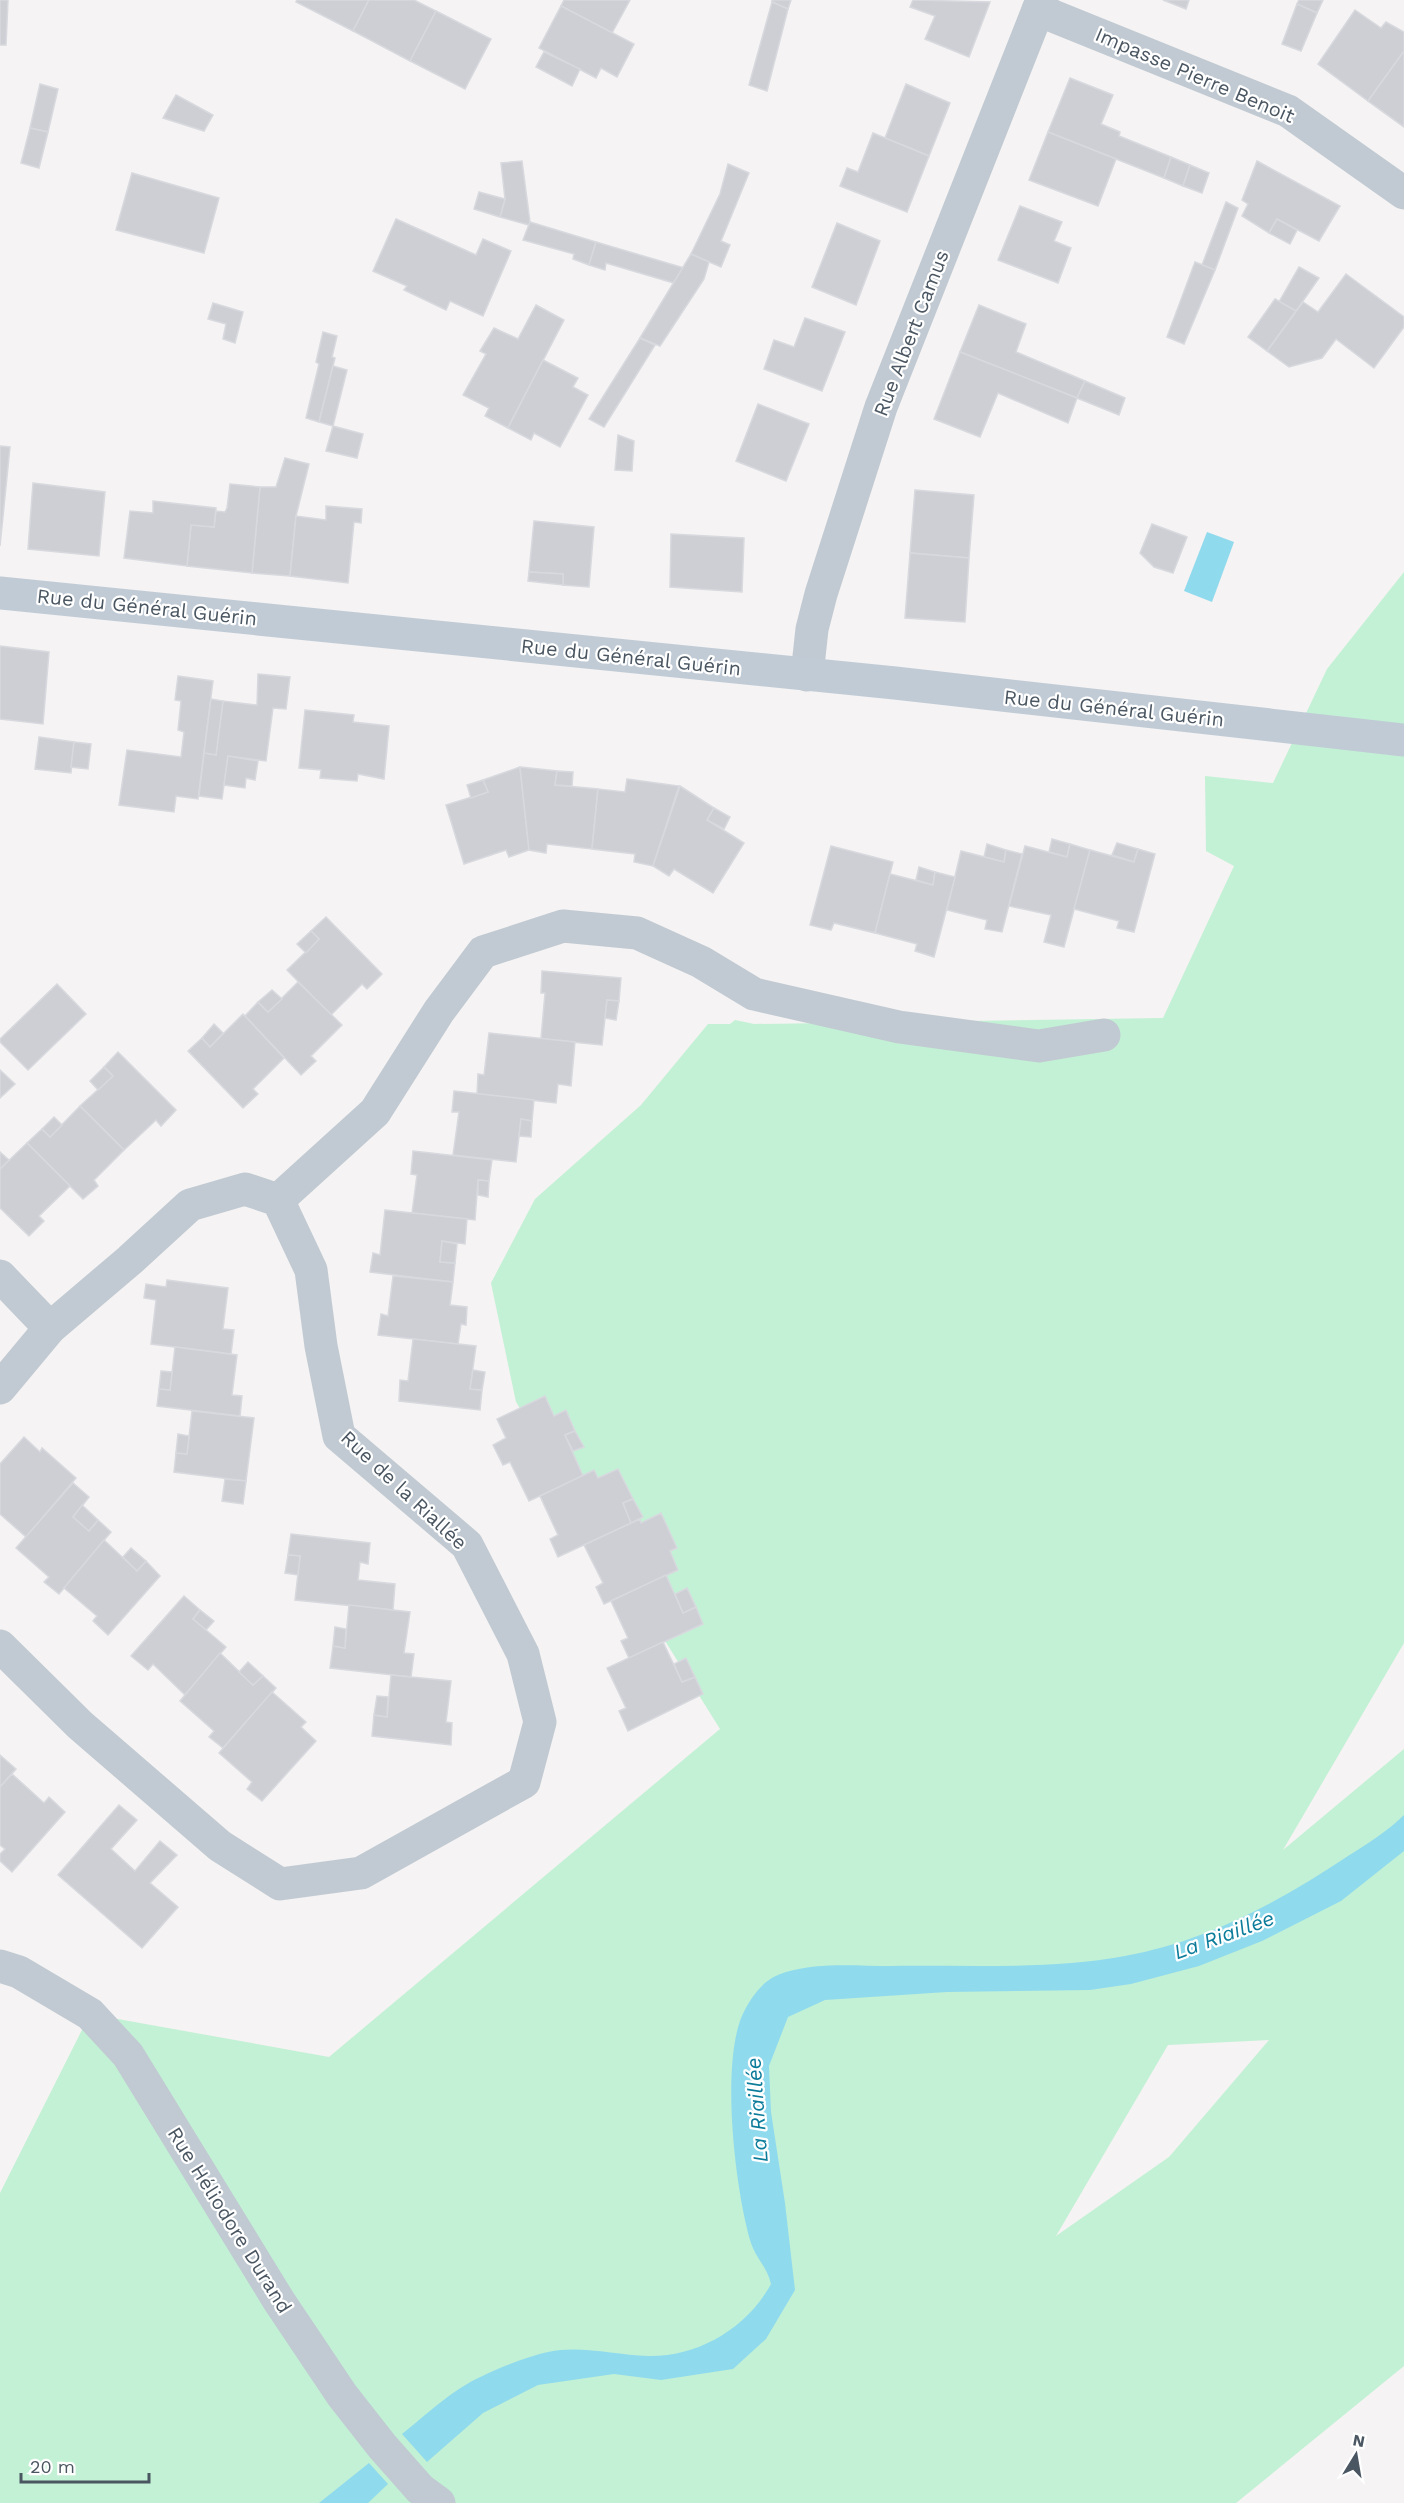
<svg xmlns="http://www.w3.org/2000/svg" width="1404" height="2503" viewBox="0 0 1404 2503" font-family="'Work Sans',sans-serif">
<rect width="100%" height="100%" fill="#f5f3f3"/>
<path fill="#c3f1d5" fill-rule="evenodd" d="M 1404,572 L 1404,1643 L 1283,1850 L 1404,1749 L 1404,2366 L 1236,2503 L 0,2503 L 0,2193 L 90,2014 L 329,2057 L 720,1729 L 516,1402 L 491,1283 L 535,1199 L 641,1105 L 708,1024 L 730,1024 L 735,1020 L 754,1024 L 1163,1018 L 1234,866 L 1206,851 L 1205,776 L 1273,783 L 1327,669 ZM 1269,2040 L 1169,2157 L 1056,2236 L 1168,2045 Z"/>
<g fill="#90daee">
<polygon points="1207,532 1234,542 1212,602 1184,591"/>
<path d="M 1404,1815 L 1404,1851 L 1341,1901 L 1262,1941 L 1199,1966 L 1131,1984 L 1090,1990 L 947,1992 L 825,2000 L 788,2017 L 769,2066 L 771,2112 L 785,2203 L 795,2290 L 766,2339 L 733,2369 L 661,2380 L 614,2374 L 538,2385 L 483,2413 L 427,2462 L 402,2434 C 421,2419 439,2402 459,2389 C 482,2374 522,2358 548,2352 C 581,2345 614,2355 648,2356 C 698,2357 747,2328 771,2284 C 767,2266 755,2258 750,2240 C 735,2187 722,2073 740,2021 C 744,2010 752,1996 761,1987 C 767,1980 776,1975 786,1972 C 819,1962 857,1966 890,1966 C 968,1965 1049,1970 1125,1956 C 1207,1941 1279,1902 1348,1856 C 1367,1844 1388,1831 1404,1815 Z"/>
<polygon points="369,2463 388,2484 368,2503 319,2503"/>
</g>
<g fill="#cdcfd5" stroke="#d7d9de" stroke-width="1.5">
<polygon points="0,0 8,0 6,45 0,45"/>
<polygon points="297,0 369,0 353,31 296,2"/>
<polygon points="369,0 414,0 436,11 410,61 353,31"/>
<polygon points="564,0 630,0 612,33 561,6"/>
<polygon points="772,0 791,0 788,9 772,2"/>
<polygon points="913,0 990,2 969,57 925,39 935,16 910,7"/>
<polygon points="1163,0 1189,0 1186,9"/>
<polygon points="1299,0 1323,0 1317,13 1297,4"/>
<polygon points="772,2 788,9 767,91 749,85"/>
<polygon points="1297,4 1317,13 1301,51 1282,44"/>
<polygon points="561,6 634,44 617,77 601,68 596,78 539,48"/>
<polygon points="1355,10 1381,28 1386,22 1404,32 1404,51 1368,101 1318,64"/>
<polygon points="436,11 491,39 465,89 410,61"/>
<polygon points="1404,51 1404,127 1368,101"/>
<polygon points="544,52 580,69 572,86 536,67"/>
<polygon points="1070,78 1113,95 1101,124 1120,132 1119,136 1171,157 1164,178 1048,132"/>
<polygon points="40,84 58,89 48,132 30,128"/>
<polygon points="906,84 950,103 929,156 885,138"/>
<polygon points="176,95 213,115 204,131 163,118"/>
<polygon points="30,128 48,132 39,168 21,163"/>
<polygon points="1048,132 1116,159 1098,206 1029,180"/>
<polygon points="873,133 929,156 907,212 840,186 847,168 858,172"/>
<polygon points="1171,157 1190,165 1183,186 1164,178"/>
<polygon points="522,161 530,222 529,225 500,217 505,199 501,163"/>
<polygon points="1257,161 1340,206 1319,241 1277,219 1269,233 1242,216 1248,204 1242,200"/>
<polygon points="728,164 749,173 721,241 730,245 721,267 691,254 720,194"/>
<polygon points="1190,165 1209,173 1202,193 1183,186"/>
<polygon points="132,173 219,198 204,253 116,230"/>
<polygon points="479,192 505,199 500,217 474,209"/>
<polygon points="1226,202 1238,208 1215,270 1202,265"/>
<polygon points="1020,206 1062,222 1054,241 1071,248 1058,283 998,260"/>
<polygon points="396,219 476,255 483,239 511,251 483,316 450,301 446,310 404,290 407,286 373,271"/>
<polygon points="1277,219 1297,230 1290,244 1269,233"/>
<polygon points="530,222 596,242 589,265 573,259 574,254 523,240"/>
<polygon points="837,223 880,241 856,305 812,287"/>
<polygon points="596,242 684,268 674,283 606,263 605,270 589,265"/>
<polygon points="691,254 709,262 704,279 660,346 640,338"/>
<polygon points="1195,262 1215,270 1184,344 1167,337"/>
<polygon points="1299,267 1319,278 1296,311 1279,302"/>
<polygon points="1346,274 1404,317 1404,327 1374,368 1336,339 1322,358 1289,367 1267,351 1303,302 1318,312"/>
<polygon points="1275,299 1296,311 1267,351 1248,337"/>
<polygon points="213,303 243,312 235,343 223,339 226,324 208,319"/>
<polygon points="536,305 564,320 508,428 485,416 489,408 463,395 486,354 480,351 494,328 518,339"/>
<polygon points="979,305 1026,324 1016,352 1085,381 1077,398 960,352"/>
<polygon points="805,318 845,332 822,391 764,369 774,340 794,347"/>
<polygon points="323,332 337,336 332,357 335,358 319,422 306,418 319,364 316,362"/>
<polygon points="640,338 655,345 604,427 589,419"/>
<polygon points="960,352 1077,398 1068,423 998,393 980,437 934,419"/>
<polygon points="543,360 578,378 573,387 588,395 560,447 534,433 531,440 508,428"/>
<polygon points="333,366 347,370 333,426 319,422"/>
<polygon points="1085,381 1125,398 1119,415 1077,398"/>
<polygon points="758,404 809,424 786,481 736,461"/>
<polygon points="333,426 363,434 357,458 326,451"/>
<polygon points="618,435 634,441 632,471 615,470"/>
<polygon points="0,446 10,447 0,546"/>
<polygon points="285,458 309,464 296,516 290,576 252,573 260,487 276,487"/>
<polygon points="33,483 105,492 99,556 28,549"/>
<polygon points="230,484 260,487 252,573 187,566 191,525 214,527 216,511 225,512 227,508"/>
<polygon points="915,490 974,495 969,558 910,553"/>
<polygon points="153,501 216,508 214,527 191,525 187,566 124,558 130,511 153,513"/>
<polygon points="326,506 362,509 361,523 354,522 348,583 290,576 296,516 326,520"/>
<polygon points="534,521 594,527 589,587 563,585 563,574 529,572"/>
<polygon points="1152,524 1187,537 1173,573 1154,567 1140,553"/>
<polygon points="671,534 744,538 742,592 670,587"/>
<polygon points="910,553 969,558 965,622 905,618"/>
<polygon points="529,572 563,574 563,585 528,581"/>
<polygon points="0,646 49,652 43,724 0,719"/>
<polygon points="258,674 290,677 286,709 273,708 266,761 228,756 222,799 199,796 204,753 216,755 223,701 257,705"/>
<polygon points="178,676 213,681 198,799 176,796 174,812 119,805 127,750 181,757 184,732 178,730 181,701 175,700"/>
<polygon points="211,699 223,701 216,755 204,753"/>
<polygon points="305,710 354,715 353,722 389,726 384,779 358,774 357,781 320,778 321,770 299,768"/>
<polygon points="39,737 74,742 71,773 35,769"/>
<polygon points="74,742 91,744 88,769 71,767"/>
<polygon points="228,756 258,761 255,780 246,778 245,788 224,785"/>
<polygon points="520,767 529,850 509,857 506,850 464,864 446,805 488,792 483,780"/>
<polygon points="520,767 557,771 555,785 598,789 592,849 547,844 546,853 529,850"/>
<polygon points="557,771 573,772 572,786 555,785"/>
<polygon points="627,779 679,786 653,866 634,862 635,854 592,849 598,789 625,792"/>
<polygon points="483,780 488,792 471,798 467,785"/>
<polygon points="680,786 714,808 707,820 744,843 713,893 674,869 669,876 653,866"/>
<polygon points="714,808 730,817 724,829 707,820"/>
<polygon points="1052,839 1070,844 1067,857 1049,852"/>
<polygon points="1117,843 1138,849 1134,862 1112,855"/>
<polygon points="987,844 1006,850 1004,862 984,857"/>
<polygon points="1070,844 1090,850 1064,947 1044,942 1051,915 1009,906 1025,846 1067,857"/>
<polygon points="831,846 893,862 875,933 834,923 831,930 810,925"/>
<polygon points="1138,849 1155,854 1134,932 1117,928 1119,921 1074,909 1090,850 1134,862"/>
<polygon points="1006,850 1022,854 1002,932 985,929 987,920 947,910 961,851 1004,862"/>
<polygon points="919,867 935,872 933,885 916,880"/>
<polygon points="935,872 955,877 934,957 915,951 917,944 875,933 890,874 933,885"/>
<polygon points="326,917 382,974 367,989 362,984 331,1015 287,970 319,939 311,931"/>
<polygon points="311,931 319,939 306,953 297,944"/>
<polygon points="542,971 621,978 619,1001 607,1000 602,1045 541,1039 545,993 541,993"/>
<polygon points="298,982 342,1025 311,1056 316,1061 301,1075 245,1016 258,1002 268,1012"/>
<polygon points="57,984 86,1014 28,1070 0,1042 0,1039"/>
<polygon points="272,990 282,999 268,1012 258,1002"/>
<polygon points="607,1000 619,1001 616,1020 605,1018"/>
<polygon points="243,1014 284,1058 253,1089 258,1094 243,1108 188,1051 202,1038 210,1047"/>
<polygon points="214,1024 223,1033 210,1047 202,1038"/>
<polygon points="489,1033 575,1042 571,1086 558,1084 556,1103 477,1094 478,1074 484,1075"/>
<polygon points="118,1052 176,1110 161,1126 156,1120 124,1150 80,1106 113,1076 104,1067"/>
<polygon points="104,1067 113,1076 98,1090 90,1081"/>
<polygon points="0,1070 15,1084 0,1098"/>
<polygon points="454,1091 534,1100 532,1121 521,1119 516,1162 453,1155 459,1112 452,1112"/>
<polygon points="80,1106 124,1150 94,1180 98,1186 83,1199 27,1143 42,1129 50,1137"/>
<polygon points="54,1117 62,1125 50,1137 42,1129"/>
<polygon points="521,1119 532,1121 531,1137 519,1136"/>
<polygon points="27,1143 70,1186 39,1216 44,1221 29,1236 0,1208 0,1169"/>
<polygon points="413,1151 492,1160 489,1181 478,1180 475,1220 412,1213 417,1175 411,1174"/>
<polygon points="0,1152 9,1160 0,1169"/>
<polygon points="478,1180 489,1181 488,1197 478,1195"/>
<polygon points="385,1210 467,1219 465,1244 442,1241 440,1262 455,1263 453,1282 370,1272 373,1253 380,1255"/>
<polygon points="442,1241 457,1244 455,1263 440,1262"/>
<polygon points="393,1276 453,1282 450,1305 467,1307 466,1325 461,1324 458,1344 378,1335 381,1314 388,1316"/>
<polygon points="167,1280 228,1288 223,1329 234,1330 231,1354 151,1344 156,1300 144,1298 146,1284 166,1287"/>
<polygon points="413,1339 476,1346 470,1389 482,1390 480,1410 399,1401 400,1380 408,1381"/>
<polygon points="175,1347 237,1355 232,1395 242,1396 240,1416 157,1406 159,1389 170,1390"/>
<polygon points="473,1370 485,1372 482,1390 470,1389"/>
<polygon points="161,1371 172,1372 170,1390 159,1389"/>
<polygon points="545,1396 554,1416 566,1410 575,1431 565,1435 583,1476 529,1501 510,1462 503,1465 493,1445 506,1438 497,1419"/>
<polygon points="192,1411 254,1418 246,1481 174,1472 176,1453 187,1454"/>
<polygon points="575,1431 584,1447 573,1451 565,1435"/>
<polygon points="178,1434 189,1436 187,1454 176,1453"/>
<polygon points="24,1437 40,1452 42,1448 76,1478 26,1537 0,1514 0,1464"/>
<polygon points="618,1469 633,1499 623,1503 631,1523 558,1557 550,1539 558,1535 540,1496 594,1470 598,1478"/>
<polygon points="225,1479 246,1481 243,1504 222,1501"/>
<polygon points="73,1483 89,1497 73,1517 89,1531 98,1520 111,1532 59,1594 44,1582 49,1577 16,1548"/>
<polygon points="633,1499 643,1517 631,1523 623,1503"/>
<polygon points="82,1505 98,1520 89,1531 73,1517"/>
<polygon points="661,1513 677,1548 670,1551 678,1570 604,1604 596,1587 603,1583 584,1545 640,1519 641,1523"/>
<polygon points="291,1534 370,1543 368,1564 360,1562 358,1580 395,1584 393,1610 295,1600 300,1556 288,1555"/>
<polygon points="104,1540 137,1571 146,1561 160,1576 108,1635 93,1621 97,1616 64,1588"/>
<polygon points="131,1548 146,1561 137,1571 123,1557"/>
<polygon points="288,1555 300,1556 298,1575 285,1573"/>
<polygon points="666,1575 683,1613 696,1607 703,1624 629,1658 621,1641 628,1638 611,1601"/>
<polygon points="687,1588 696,1607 683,1613 675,1594"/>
<polygon points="184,1596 200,1610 193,1619 226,1647 185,1695 153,1664 148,1670 131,1656"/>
<polygon points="349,1605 410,1612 404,1653 414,1654 411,1677 330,1668 333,1646 345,1648"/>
<polygon points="200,1610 214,1621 206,1630 193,1619"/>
<polygon points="335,1627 346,1629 345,1648 333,1646"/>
<polygon points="663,1642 682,1682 695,1677 703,1694 628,1731 619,1711 626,1708 607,1668"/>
<polygon points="220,1653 253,1685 263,1676 276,1688 223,1748 209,1737 214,1731 180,1701"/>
<polygon points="686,1658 695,1677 682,1682 674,1664"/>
<polygon points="248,1662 263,1676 253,1685 239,1672"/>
<polygon points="391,1675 451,1681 446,1722 452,1723 451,1745 372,1736 374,1715 387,1717"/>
<polygon points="272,1692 306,1722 301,1727 316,1741 262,1801 247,1789 252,1782 219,1753"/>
<polygon points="377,1696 388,1697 387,1717 374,1715"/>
<polygon points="0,1755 16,1769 0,1787"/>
<polygon points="12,1774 44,1803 49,1797 65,1812 12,1872 0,1861 0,1854 5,1849 0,1845 0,1787"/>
<polygon points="119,1805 137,1820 111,1849 135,1871 160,1841 177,1855 150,1883 178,1907 142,1948 58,1875"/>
</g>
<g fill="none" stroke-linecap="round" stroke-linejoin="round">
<g stroke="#c1cad2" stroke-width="33">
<polyline points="1038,10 1288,111 1404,193"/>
<polyline points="807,675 812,629 821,594 881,407 1042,0"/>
<polyline points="278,1200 375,1112 439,1011 483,952 563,926 637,933 701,962 754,994 899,1027 1039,1046 1104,1035"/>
<polyline points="0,1276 50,1328"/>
<polyline points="0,1388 50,1328 130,1260 190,1205 245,1189 278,1200 311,1270 321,1346 339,1436 467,1545 523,1654 540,1722 524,1782 361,1873 280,1884 220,1846 80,1725 0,1646"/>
</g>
<polyline stroke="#c1cad2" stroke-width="33" points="0,1966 19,1972 90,2014 128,2055 279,2301 342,2395 382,2446 420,2489 439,2503"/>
<polyline stroke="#c1cbd6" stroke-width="33" points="0,593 895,683 1404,740"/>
</g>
<g text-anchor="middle" stroke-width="4.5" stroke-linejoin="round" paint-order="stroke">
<g font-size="20" fill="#4a5661" stroke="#fff">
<text transform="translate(1195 75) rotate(23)" y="7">Impasse Pierre Benoit</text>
<text transform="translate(911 333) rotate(-69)" y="7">Rue Albert Camus</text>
<text transform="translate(147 607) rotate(6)" y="7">Rue du Général Guérin</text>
<text transform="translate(631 657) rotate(6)" y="7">Rue du Général Guérin</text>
<text transform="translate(1114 708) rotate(6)" y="7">Rue du Général Guérin</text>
<text transform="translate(404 1490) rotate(43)" y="7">Rue de la Riallée</text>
<text transform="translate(230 2220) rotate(58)" y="7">Rue Héliodore Durand</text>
</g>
<g font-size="21" font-style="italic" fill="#0c7c9b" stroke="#fff">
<text transform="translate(1224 1935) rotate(-20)" y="7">La Riaillée</text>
<text transform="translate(757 2110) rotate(-94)" y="7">La Riaillée</text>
</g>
</g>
<g transform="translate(1356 2455) rotate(11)" stroke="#ffffff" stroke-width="4.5" paint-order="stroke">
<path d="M0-4.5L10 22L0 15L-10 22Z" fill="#4a5661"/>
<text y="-9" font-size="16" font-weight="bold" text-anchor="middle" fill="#4a5661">N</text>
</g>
<path d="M21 2473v9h128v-9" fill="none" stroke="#4a5661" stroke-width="3"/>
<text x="30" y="2473" font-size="18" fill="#4a5661" stroke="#ffffff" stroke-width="4.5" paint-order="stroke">20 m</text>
</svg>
